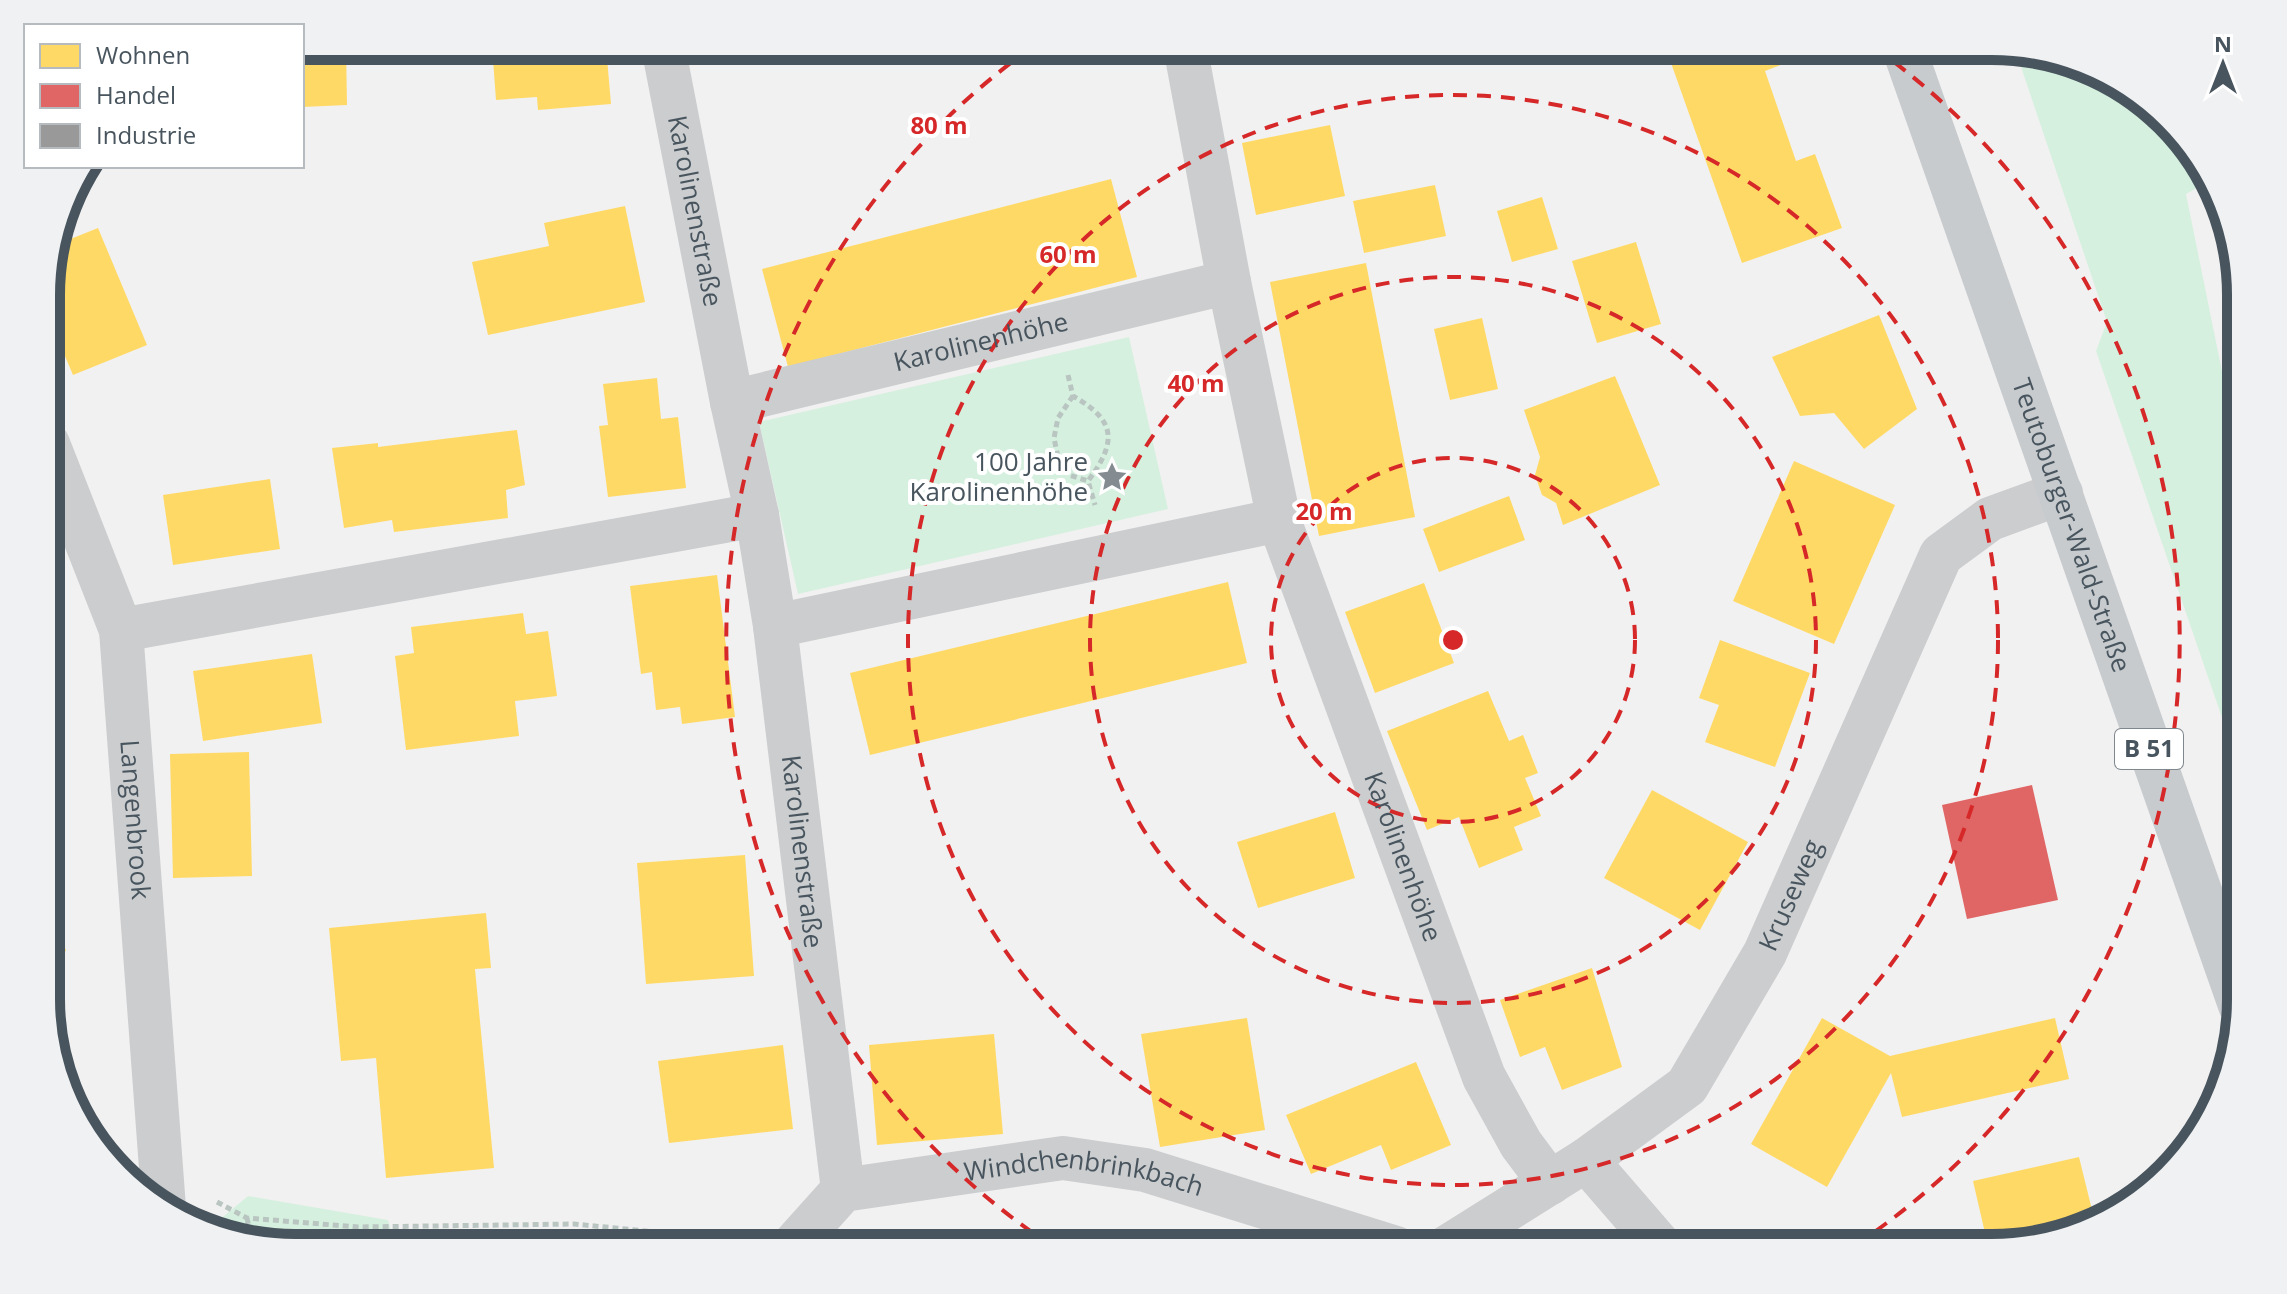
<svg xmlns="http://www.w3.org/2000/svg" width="2287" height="1294" viewBox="0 0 2287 1294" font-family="'Open Sans',sans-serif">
<rect width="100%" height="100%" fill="#f2f1f1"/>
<g fill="#d6f0df">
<polygon points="2016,52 2116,79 2199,157 2208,182 2186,194 2240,460 2240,770 2096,351 2107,322"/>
<polygon points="1129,337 1168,509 798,594 759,422"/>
<polygon points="248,1196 388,1220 396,1248 294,1248 212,1226"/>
</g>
<g fill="#ffd966">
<polygon points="302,46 346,46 347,105 302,107"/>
<polygon points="492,46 606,46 611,104 538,110 537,97 496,100"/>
<polygon points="1665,46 1782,46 1788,62 1765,71 1796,161 1815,154 1842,228 1742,263"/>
<polygon points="1330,125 1345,196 1256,215 1242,143"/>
<polygon points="1111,179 1137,277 788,367 762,269"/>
<polygon points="1435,185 1446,236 1364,253 1353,201"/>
<polygon points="1542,197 1558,249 1512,262 1497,211"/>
<polygon points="625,206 645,302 488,335 472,262 549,246 544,223"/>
<polygon points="98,228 147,345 73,375 48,316 48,263 53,246"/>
<polygon points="1636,242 1661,324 1597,343 1572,261"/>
<polygon points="1366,263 1415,517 1319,536 1270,282"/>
<polygon points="1879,315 1917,409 1864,449 1834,413 1800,416 1772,357"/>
<polygon points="1482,318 1498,389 1450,400 1434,329"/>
<polygon points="1615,376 1660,485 1563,525 1556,503 1542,495 1535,475 1540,457 1524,410"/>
<polygon points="657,378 661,419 678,417 686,488 608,497 599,426 608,425 603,384"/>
<polygon points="517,430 525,485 506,490 508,518 394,532 392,520 344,528 332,448 378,443 378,447"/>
<polygon points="1794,461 1895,505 1834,644 1733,601"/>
<polygon points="270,479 280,549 173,565 163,495"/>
<polygon points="1509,496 1525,540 1439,572 1423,529"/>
<polygon points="717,575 735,717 682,724 680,707 656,710 652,672 641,674 630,586"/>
<polygon points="1228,582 1247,663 870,755 850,673"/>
<polygon points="1424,583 1454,663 1375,693 1345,612"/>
<polygon points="523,613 526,634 548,631 557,696 515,701 519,736 406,750 395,656 414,653 411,627"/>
<polygon points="1720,640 1810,673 1775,767 1705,742 1719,705 1699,698"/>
<polygon points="312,654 322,723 203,741 193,671"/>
<polygon points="1488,691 1509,741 1523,735 1538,773 1525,778 1541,816 1514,827 1523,850 1479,868 1459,817 1427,830 1387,731"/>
<polygon points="249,752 252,876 173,878 170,754"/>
<polygon points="1652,790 1748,842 1700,930 1604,878"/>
<polygon points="1335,812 1355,878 1258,908 1237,842"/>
<polygon points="745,855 754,976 646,984 637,863"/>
<polygon points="48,888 66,951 48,956"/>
<polygon points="486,913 491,968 475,969 494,1168 386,1178 376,1058 341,1061 329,928"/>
<polygon points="1592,968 1622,1067 1562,1090 1545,1047 1520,1057 1500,1000"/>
<polygon points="1247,1018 1265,1130 1160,1147 1141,1034"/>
<polygon points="1822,1018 1890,1056 2055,1018 2069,1079 1902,1117 1891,1073 1827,1187 1751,1144"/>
<polygon points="994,1034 1003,1134 877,1145 869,1045"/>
<polygon points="783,1045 793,1129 669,1143 658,1061"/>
<polygon points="1416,1062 1451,1145 1391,1170 1381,1145 1311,1174 1286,1115"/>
<polygon points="2079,1157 2094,1218 2008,1247 1944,1248 1943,1243 1985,1233 1973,1181"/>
</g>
<polygon fill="#e06666" points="2032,785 2058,900 1967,919 1942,805"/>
<polygon fill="#999" points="2215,204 2240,278 2240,350 2214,205"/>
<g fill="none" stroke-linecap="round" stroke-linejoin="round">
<g stroke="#b9c5c1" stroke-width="5" stroke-dasharray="6 4" stroke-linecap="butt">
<path d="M 1068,375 L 1073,396 C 1117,421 1117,442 1088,481 L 1095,505"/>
<polyline points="1073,396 1058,418 1054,438 1059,462 1069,475 1088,481"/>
<polyline points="217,1202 247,1218 358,1227 574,1224 738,1240"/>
<polyline points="247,1218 251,1236"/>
</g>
<g stroke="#cbcdcf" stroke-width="44">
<path id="s1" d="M 663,46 L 732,402 L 757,515 L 775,626 L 843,1190"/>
<path id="s2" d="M 1185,46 L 1229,282 L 1279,520 L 1484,1077 L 1521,1144 L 1550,1183"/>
<path id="s3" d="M 732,402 L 1229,282"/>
<path id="s4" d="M 48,444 L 121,630 L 164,1208"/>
<polyline points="775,626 1279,520"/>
<polyline points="121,630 757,515"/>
<polyline points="1586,1160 1662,1248"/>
<path id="s5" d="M 791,1248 L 843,1190 L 1063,1158 L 1145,1170 L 1396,1248"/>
<path id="s6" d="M 1446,1248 L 1586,1160 L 1687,1086 L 1765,953 L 1941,555 L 1990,519 L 2061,493"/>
</g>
<path stroke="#c7cbce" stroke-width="44" id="s7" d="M 1903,46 L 2240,1005"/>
</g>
<g fill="none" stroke="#d62828" stroke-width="4" stroke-dasharray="14 10">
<circle cx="1453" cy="640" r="182"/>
<circle cx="1453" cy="640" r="363"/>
<circle cx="1453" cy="640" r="545"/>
<path d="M1052 1246A727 727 0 0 1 1031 48M1875 48A727 727 0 0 1 1854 1246"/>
</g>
<defs>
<g id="sight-bare" transform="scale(2.4)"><path d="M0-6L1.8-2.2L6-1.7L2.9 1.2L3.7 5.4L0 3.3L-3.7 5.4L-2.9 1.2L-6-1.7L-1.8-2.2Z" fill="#848c91" stroke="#fff" stroke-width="2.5" paint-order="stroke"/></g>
</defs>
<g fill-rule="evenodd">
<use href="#sight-bare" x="1112" y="477"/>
</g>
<g text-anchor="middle" stroke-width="8" stroke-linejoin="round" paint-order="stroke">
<rect fill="#fff" stroke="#7f888e" stroke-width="2" x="2115" y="729" width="68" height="40" rx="6"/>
<g font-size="24" font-weight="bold" fill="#48555e">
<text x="2149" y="757">B 51</text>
</g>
<g font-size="26" fill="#48555e" stroke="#fff">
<text dy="9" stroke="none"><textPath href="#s1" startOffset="168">Karolinenstraße</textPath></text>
<text dy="9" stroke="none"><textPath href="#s3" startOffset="256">Karolinenhöhe</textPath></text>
<text dy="9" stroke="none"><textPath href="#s7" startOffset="508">Teutoburger-Wald-Straße</textPath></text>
<text dy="9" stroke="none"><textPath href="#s4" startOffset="390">Langenbrook</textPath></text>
<text dy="9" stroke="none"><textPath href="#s1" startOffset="818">Karolinenstraße</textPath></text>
<text dy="9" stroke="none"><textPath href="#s2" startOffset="842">Karolinenhöhe</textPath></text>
<text dy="9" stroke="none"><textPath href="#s6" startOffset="508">Kruseweg</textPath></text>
<text dy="9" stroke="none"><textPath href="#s5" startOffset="322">Windchenbrinkbach</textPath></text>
</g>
<g font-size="26" fill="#48555e" stroke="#fff" text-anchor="end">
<text x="1088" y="471">100 Jahre<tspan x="1088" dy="30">Karolinenhöhe</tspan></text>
</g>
</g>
<path d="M0 0H2287V1294H0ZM295 60H1992A235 235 0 0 1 2227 295V999A235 235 0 0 1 1992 1234H295A235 235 0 0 1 60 999V295A235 235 0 0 1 295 60Z" fill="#f0f1f2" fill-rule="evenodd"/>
<path fill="none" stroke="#48555e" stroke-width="10" d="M295 60H1992A235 235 0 0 1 2227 295V999A235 235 0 0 1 1992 1234H295A235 235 0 0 1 60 999V295A235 235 0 0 1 295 60Z"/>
<circle cx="1453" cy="640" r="12" fill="#d62828" stroke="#fff" stroke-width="4"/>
<g font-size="24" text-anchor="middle" font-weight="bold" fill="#d62828" stroke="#fff" stroke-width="8" stroke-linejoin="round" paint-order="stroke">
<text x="939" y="134">80 m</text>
<text x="1068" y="263">60 m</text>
<text x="1196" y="392">40 m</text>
<text x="1324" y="520">20 m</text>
</g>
<rect x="24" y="24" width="280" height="144" fill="#ffffff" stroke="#b6bbbf" stroke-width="2"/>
<rect x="40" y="44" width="40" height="24" fill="#ffd966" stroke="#b6bbbf" stroke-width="2"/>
<text x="96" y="64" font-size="24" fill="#48555e">Wohnen</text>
<rect x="40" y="84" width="40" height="24" fill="#e06666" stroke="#b6bbbf" stroke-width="2"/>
<text x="96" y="104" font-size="24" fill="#48555e">Handel</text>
<rect x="40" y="124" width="40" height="24" fill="#999999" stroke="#b6bbbf" stroke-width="2"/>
<text x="96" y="144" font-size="24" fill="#48555e">Industrie</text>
<g transform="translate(2223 64)" stroke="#ffffff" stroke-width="6" paint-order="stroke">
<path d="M0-6L14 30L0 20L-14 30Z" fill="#48555e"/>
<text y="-12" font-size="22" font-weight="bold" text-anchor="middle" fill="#48555e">N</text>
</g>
</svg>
